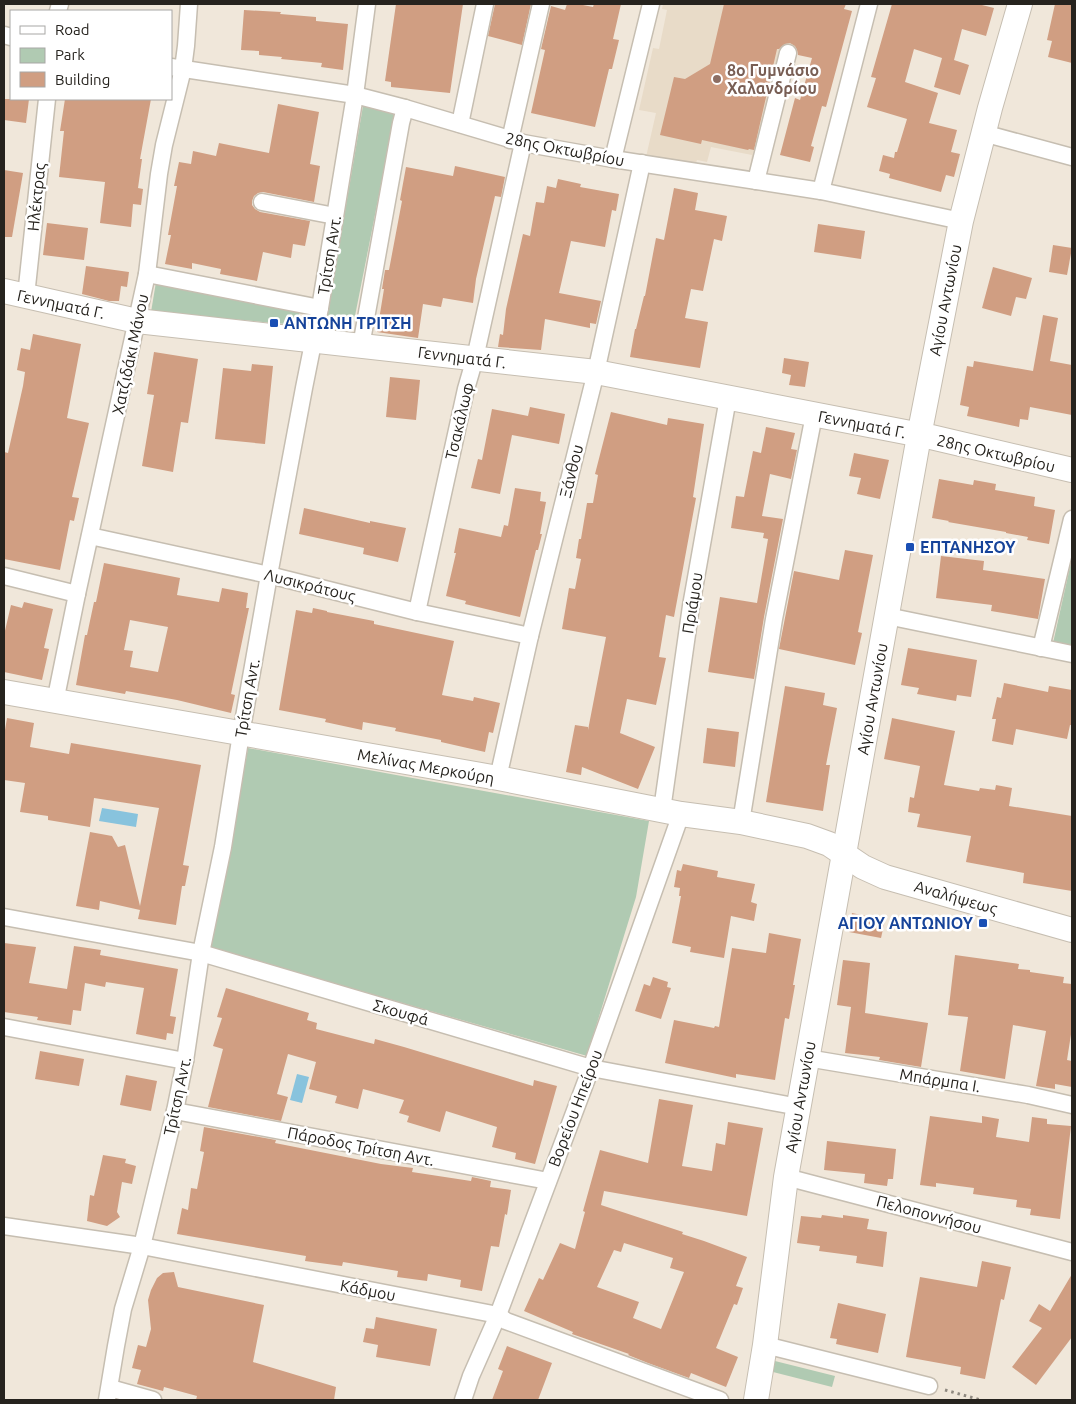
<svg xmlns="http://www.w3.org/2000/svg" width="1076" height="1404" viewBox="0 0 1076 1404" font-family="Ubuntu,sans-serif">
<rect width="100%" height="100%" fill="#f0e7da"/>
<polygon fill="#e8dbc8" points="663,4 807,4 765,177 749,172 752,155 711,147 707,162 697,160 695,166 646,157 656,113 639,110 653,48 659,49 667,10 662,9"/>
<g fill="#b0cab2">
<polygon points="363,106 395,114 352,331 325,328"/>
<polygon points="156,282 300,310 297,325 151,312"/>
<polygon points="1072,558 1072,647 1053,643"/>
<polygon points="248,748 649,821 636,897 589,1049 594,1058 211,948 229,856"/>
<polygon points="775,1361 835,1376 832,1387 773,1372"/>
</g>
<g fill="#88c3dd">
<polygon points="102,808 138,814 136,827 99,821"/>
<polygon points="297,1074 309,1077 302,1103 290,1100"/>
</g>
<g fill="#d09e82" fill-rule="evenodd">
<polygon points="396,4 463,4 450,93 391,87 391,82 385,81"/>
<polygon points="495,4 531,4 522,45 488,36"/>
<polygon points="567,4 578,4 593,7 594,4 621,4 613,39 619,40 612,69 609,69 595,127 531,113 545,50 541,49 551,6 565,10"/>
<polygon points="724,4 846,4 844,9 852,11 826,107 822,106 811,146 814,147 810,162 780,155 795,98 800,100 812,58 798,55 797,50 795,46 790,43 785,44 779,49 777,49 754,150 749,149 748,150 702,140 701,144 660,135 674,77 685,79 710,64"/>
<polygon points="892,4 978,4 994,8 986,36 962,29 954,60 969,65 960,95 934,87 942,58 914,49 905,82 938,93 929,123 957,130 951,152 960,154 954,177 946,175 941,192 889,178 890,174 879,171 883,155 894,158 895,152 897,152 907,119 867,107 876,78 871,77"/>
<polygon points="1055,4 1072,4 1072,63 1048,57 1052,41 1047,40"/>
<polygon points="244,10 281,12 280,14 316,17 316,21 348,24 343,70 321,67 322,63 281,59 282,57 259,55 259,51 241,50"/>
<polygon points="4,99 29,99 26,123 4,120"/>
<polygon points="65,99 151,99 140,159 142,159 138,188 143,189 141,205 133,204 131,227 100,223 105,182 59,177 64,131 60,131"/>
<polygon points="278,104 319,112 310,164 320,166 314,202 263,192 258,193 254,196 252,201 252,205 255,209 260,212 310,221 305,246 293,244 291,258 263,252 257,281 220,274 221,269 192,263 192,269 165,264 171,235 168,235 177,186 174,186 179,162 191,164 193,151 216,156 219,143 269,153"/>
<polygon points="455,166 505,177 501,197 495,196 476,279 473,303 443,298 441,307 423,304 418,338 377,332 384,289 382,289 385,270 389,270 402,201 400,200 406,167 453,176"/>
<polygon points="4,170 23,173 12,237 4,237"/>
<polygon points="558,179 581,184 580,187 619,194 616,211 612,210 605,247 571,241 559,293 601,301 596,324 590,323 590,328 545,319 541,350 498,347 500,334 503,335 506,309 523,234 530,236 536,202 544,203 547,186 556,188"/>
<polygon points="674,188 698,193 695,210 727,216 722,241 714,239 703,291 691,289 685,318 708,322 700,368 630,357 635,329 636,329 644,296 645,296 656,238 664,240"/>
<polygon points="47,223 88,228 84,260 43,255"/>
<polygon points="818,224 865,231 861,259 814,252"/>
<polygon points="1053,245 1072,248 1067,275 1049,272"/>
<polygon points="86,266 129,272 127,287 121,286 119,301 109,301 82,294"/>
<polygon points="993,267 1032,278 1026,299 1016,297 1011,316 982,308"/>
<polygon points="1043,315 1058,318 1050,361 1072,365 1072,415 1030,407 1028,420 1020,419 1019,427 967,416 969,407 960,405 967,366 973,367 974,361 1033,371"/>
<polygon points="33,334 81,344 67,418 89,423 72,497 79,498 74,521 70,520 60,570 4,559 4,452 8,453 23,386 25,372 17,370 21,348 30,350"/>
<polygon points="154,352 198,359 188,423 181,422 173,472 142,466 154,395 147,394"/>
<polygon points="784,358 809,362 805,387 789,385 791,375 782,373"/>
<polygon points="252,364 273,366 265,444 215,439 223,368 251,371"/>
<polygon points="390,377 420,380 416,420 386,417"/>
<polygon points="530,407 565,414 559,444 512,435 500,494 471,488 478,459 482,460 492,409 528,416"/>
<polygon points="611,412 667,425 668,418 704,424 693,497 696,498 674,617 666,615 659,657 666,658 656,705 627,699 620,733 655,747 638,789 582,767 581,775 566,772 575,725 588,727 588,730 606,637 562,629 569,588 575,589 581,559 576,558 579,539 581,539 587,503 593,503 598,475 595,474"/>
<polygon points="766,427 795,433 791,449 797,450 791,479 770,474 762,516 783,519 764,617 754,679 708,672 720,597 757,603 768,539 763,538 764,533 731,528 736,496 744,497 753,451 761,453"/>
<polygon points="854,453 889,460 880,499 857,494 861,478 849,476"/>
<polygon points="939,479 973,485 974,480 996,484 995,490 1035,497 1034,506 1055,510 1049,544 1027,540 1028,537 1006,533 1006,532 948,522 949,521 932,518"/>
<polygon points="515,488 541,492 540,501 546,502 540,534 542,534 538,550 536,550 520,617 465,604 466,601 446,596 456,553 454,553 459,528 501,537 504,525 508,526"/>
<polygon points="304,508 370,523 370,521 406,528 398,562 363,554 364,548 299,534"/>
<polygon points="845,550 873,555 858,632 862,633 855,665 779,649 794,571 839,580"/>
<polygon points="941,556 984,561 983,570 1045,579 1038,619 991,611 992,605 936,598"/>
<path d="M 104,563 L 180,578 L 177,595 L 219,602 L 222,588 L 248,593 L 246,608 L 249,608 L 231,694 L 235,695 L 231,713 L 177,700 L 126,691 L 125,694 L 76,685 L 85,635 L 87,635 L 94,602 L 96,602 ZM 130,620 L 168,627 L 158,672 L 130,667 L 133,651 L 124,650 Z"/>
<polygon points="24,602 53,609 44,648 49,649 42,680 4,672 4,635 11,605 22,608"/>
<polygon points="313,608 327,611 327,612 374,621 374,624 454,641 442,695 473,701 474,697 500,703 493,733 489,732 485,752 441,742 441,740 395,731 396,728 363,722 362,730 325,722 326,719 279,710 296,610 312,613"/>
<polygon points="908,648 977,660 971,697 957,695 956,701 917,694 919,688 901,685"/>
<polygon points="1004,683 1048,692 1049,686 1072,690 1072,725 1070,725 1067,739 1016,729 1013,745 992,741 996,719 992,719 997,697 1001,698"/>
<polygon points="785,686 825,693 823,705 837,708 826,765 830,765 823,811 766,802"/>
<polygon points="7,718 34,723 30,747 69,754 71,743 201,765 183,865 189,866 185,886 182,886 176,925 138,919 140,910 100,901 99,910 76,906 90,832 112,836 118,847 125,845 140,906 159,808 94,798 90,827 48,820 48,816 20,812 25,783 4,780 4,736"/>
<polygon points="892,718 955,731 944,785 979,791 980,788 995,790 996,785 1012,788 1009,806 1072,816 1072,891 1023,883 1024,873 966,862 971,836 917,827 920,814 908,812 910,797 914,798 920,766 884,759"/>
<polygon points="707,728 739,732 735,767 703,763"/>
<polygon points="683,864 718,871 717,877 755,884 751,902 757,904 754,921 731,916 724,958 690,952 691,947 672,943 681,896 679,896 680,888 674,887 677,870 681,871"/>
<polygon points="852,913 885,920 881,938 849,932"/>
<polygon points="769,933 801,939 793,985 795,985 789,1019 785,1018 775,1080 736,1074 736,1078 665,1063 674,1020 714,1028 715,1026 719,1027 732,948 766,953"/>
<polygon points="4,943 36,947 29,983 67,989 74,946 101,950 100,955 178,969 170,1016 176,1017 173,1034 167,1033 166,1040 136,1034 144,988 106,982 105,987 85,983 81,1011 73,1010 71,1025 37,1020 38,1017 4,1012"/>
<polygon points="955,955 1019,964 1018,969 1030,970 1030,972 1064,977 1063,983 1072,984 1072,1028 1067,1060 1072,1061 1072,1087 1055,1084 1055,1089 1036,1086 1046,1031 1013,1025 1005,1079 960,1071 968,1017 948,1015"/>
<polygon points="843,960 870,963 865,1013 928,1023 921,1067 879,1060 880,1057 845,1053 851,1007 837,1005"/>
<polygon points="653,977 668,982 667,987 671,988 661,1019 635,1011 644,984 650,986"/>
<polygon points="226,988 309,1013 307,1020 317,1023 316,1029 374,1044 375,1039 404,1047 533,1086 534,1080 557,1086 535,1164 515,1159 516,1153 492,1147 497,1127 446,1111 440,1132 407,1122 409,1116 399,1113 404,1100 363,1089 358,1109 335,1103 337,1096 309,1089 316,1062 288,1054 277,1094 288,1097 281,1121 208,1107 223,1049 213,1046 222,1018 217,1017"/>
<polygon points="40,1051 84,1059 79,1086 35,1079"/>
<polygon points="126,1075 157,1081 151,1111 120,1105"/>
<path d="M 659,1099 L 693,1105 L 682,1166 L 712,1171 L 716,1143 L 725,1145 L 728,1122 L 763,1128 L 747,1216 L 604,1191 L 601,1205 L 683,1232 L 682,1234 L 704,1241 L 747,1257 L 736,1286 L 743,1288 L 737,1305 L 734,1304 L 716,1348 L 738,1357 L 726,1387 L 691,1373 L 689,1378 L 648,1363 L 628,1355 L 629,1354 L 572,1334 L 573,1332 L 524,1311 L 539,1278 L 543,1280 L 560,1243 L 575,1249 L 585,1212 L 583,1211 L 600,1150 L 648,1163 ZM 624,1243 L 673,1258 L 670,1268 L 684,1272 L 661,1329 L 633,1318 L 639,1302 L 597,1287 L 614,1250 L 621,1252 Z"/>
<polygon points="930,1116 982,1123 982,1116 999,1119 996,1137 1029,1142 1032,1117 1047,1119 1047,1124 1071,1126 1060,1219 1030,1215 1031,1209 1016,1207 1017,1200 973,1194 974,1188 936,1183 936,1187 920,1185"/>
<polygon points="204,1127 276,1140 275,1143 280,1144 381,1164 413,1168 412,1172 471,1181 472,1177 491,1181 490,1187 511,1190 507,1215 505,1214 499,1247 491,1246 482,1291 460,1287 461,1280 428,1274 427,1281 397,1277 398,1271 343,1262 342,1266 305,1261 306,1256 177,1234 182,1208 188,1210 191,1188 197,1189 204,1152 200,1151"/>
<polygon points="827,1141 896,1149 893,1179 888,1179 887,1186 864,1183 865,1174 824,1170"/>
<polygon points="103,1155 126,1159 125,1163 136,1166 132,1184 122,1182 117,1212 120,1217 107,1226 87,1221 90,1195 94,1196"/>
<polygon points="822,1215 843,1218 843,1215 869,1219 867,1229 887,1232 883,1267 856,1263 857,1256 819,1251 820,1246 797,1243 801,1216 821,1218"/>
<polygon points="982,1261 1011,1267 1004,1300 1001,1299 985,1379 960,1374 961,1367 906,1357 920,1277 977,1287"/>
<polygon points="174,1272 178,1287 264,1305 253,1362 336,1387 334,1400 196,1400 197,1396 164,1387 163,1391 137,1384 141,1370 132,1368 138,1345 146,1347 151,1329 148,1300 151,1290 157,1278 163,1273"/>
<polygon points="1072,1274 1072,1337 1036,1385 1012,1367 1042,1328 1029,1321 1039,1304 1050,1311"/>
<polygon points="838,1303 886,1314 878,1353 836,1344 837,1339 830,1338"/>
<polygon points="376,1317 437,1329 430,1366 376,1357 378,1345 363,1342 366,1328 374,1329"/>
<polygon points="507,1346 552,1363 538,1400 492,1400 503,1371 498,1369"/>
</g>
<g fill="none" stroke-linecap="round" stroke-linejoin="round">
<g stroke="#c6beb1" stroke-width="19">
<g id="street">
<polyline points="58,11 60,4"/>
<polyline points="4,35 11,37"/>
<polyline points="171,67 355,95 405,108 523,143 613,159 821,191 961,221"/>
<polyline points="460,124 485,4"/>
<polyline points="983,133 1072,157"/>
<polyline points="510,140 541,4"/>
<polyline points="613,159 651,4"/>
<polyline points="756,181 788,53"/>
<polyline points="821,191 869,4"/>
<polyline points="262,202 335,216"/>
<polyline points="147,274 320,308"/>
<polyline points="26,296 47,99"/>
<polyline points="361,346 401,123 405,108"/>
<polyline points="90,536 269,575 417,612 530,636"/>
<polyline points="4,576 77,594"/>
<polyline points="417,612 466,389 475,358 523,143"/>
<polyline points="887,616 1072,654"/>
<polyline points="1041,648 1072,519"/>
<polyline points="55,702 77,594 147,274 159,174 164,145 183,69 186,46 189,4"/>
<polyline points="498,778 530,636 596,372 642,163"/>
<polyline points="662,810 691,606 728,398"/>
<polyline points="741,822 774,619 814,415"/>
<polyline points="4,917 201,953 591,1068 799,1107"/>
<polyline points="4,1027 185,1061"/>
<polyline points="807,1058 1028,1095 1072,1105"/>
<polyline points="175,1111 548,1181"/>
<polyline points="786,1177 1072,1252"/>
<polyline points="4,1226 142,1246 498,1315 506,1321 720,1400"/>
<polyline points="765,1345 929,1386"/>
<polyline points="110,1388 153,1400"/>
<polyline points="107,1400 116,1346 123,1309 142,1246 175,1111 185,1061 201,953 223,847 241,734 269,575 304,388 320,308 355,95 367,4"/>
<polyline points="463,1400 471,1376 498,1315 591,1068 681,814"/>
</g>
</g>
<g stroke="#c6beb1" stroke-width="26">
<g id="secondary">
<polyline points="4,291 137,321 596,372 931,437 1072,470"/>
<polyline points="4,692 498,778 681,814 741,822 807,836 829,844 863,867 885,877 1072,930"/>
<polyline points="756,1400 765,1345 786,1177 919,436 961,221 990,108 1020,4"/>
</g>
</g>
<polyline stroke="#8f8980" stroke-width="3" stroke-dasharray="2.5 4" stroke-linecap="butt" points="945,1390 981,1400"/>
<use href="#street" stroke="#fff" stroke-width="16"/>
<use href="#secondary" stroke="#fff" stroke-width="24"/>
</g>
<circle fill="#8d6e63" stroke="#fff" stroke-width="2" cx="717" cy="79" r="5"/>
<g fill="#1a4fb4" stroke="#fff" stroke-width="2">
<rect x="269" y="318" width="10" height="10" rx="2.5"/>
<rect x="905" y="542" width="10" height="10" rx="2.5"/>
<rect x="978" y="918" width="10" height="10" rx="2.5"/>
</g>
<g text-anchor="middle" stroke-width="5" stroke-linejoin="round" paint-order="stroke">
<g font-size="16" font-weight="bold" fill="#785e54" stroke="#fff" text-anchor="start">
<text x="727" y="76">8ο Γυμνάσιο<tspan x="727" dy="18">Χαλανδρίου</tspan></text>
</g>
<g font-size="16" fill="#26231e" stroke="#fff">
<text transform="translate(565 149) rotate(11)" y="6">28ης Οκτωβρίου</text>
<text transform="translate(36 197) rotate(-84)" y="6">Ηλέκτρας</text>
<text transform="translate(329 255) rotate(-81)" y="6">Τρίτση Αντ.</text>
<text transform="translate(945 300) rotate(-79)" y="6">Αγίου Αντωνίου</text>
<text transform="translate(61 304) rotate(12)" y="6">Γεννηματά Γ.</text>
<text transform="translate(130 354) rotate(-78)" y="6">Χατζιδάκι Μάνου</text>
<text transform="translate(462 357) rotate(7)" y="6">Γεννηματά Γ.</text>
<text transform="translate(459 421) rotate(-77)" y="6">Τσακάλωφ</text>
<text transform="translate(862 424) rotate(11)" y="6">Γεννηματά Γ.</text>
<text transform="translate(996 453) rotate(13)" y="6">28ης Οκτωβρίου</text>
<text transform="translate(571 471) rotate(-76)" y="6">Ξάνθου</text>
<text transform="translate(310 585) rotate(14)" y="6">Λυσικράτους</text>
<text transform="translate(692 603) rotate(-81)" y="6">Πριάμου</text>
<text transform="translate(247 698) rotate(-80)" y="6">Τρίτση Αντ.</text>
<text transform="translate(872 699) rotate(-80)" y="6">Αγίου Αντωνίου</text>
<text transform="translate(426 766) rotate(10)" y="6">Μελίνας Μερκούρη</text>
<text transform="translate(956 897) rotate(16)" y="6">Αναλήψεως</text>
<text transform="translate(401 1012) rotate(16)" y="6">Σκουφά</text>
<text transform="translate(940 1080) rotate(9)" y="6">Μπάρμπα Ι.</text>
<text transform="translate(177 1096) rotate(-78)" y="6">Τρίτση Αντ.</text>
<text transform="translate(800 1097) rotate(-80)" y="6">Αγίου Αντωνίου</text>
<text transform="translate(575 1108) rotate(-69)" y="6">Βορείου Ηπείρου</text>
<text transform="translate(361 1146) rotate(11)" y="6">Πάροδος Τρίτση Αντ.</text>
<text transform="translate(929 1214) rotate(15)" y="6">Πελοποννήσου</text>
<text transform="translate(368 1290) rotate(11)" y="6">Κάδμου</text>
</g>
<g font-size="16" font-weight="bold" fill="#164399" stroke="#fff" text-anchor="start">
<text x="284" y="329">ΑΝΤΩΝΗ ΤΡΙΤΣΗ</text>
<text x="920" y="553">ΕΠΤΑΝΗΣΟΥ</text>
<text x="973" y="929" text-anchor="end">ΑΓΙΟΥ ΑΝΤΩΝΙΟΥ</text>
</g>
</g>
<rect width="1076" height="1404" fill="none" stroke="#26231e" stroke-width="10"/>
<rect x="10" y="10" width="162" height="90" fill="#ffffff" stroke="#a8a7a5"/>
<rect x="20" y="26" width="25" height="8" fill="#ffffff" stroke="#a8a7a5"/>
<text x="55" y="35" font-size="15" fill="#26231e">Road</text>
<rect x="20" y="48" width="25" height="15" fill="#b0cab2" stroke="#a8a7a5"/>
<text x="55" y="60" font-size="15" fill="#26231e">Park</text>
<rect x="20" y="72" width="25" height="15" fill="#d09e82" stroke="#a8a7a5"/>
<text x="55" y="85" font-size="15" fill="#26231e">Building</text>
</svg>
